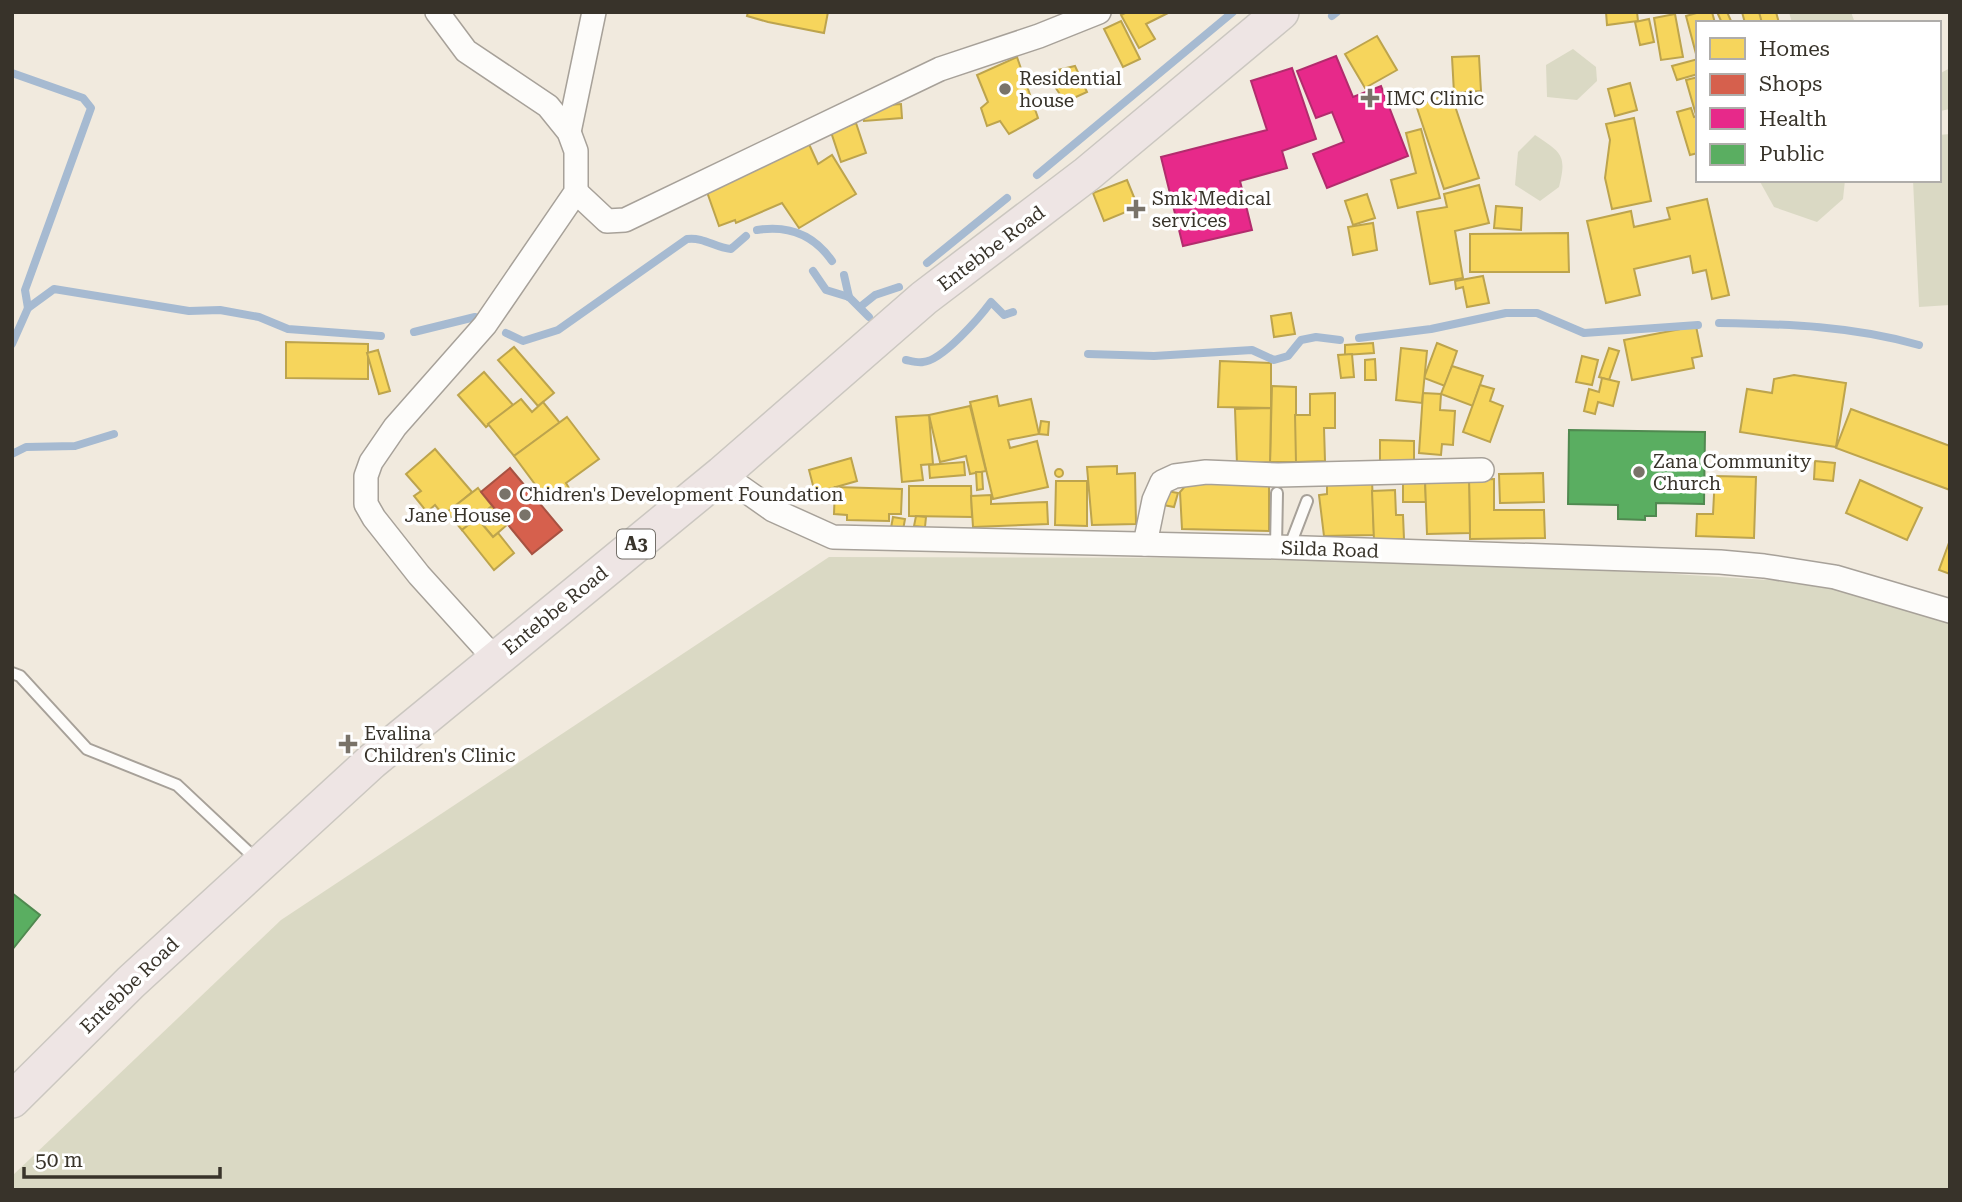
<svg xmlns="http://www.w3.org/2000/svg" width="1962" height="1202" viewBox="0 0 1962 1202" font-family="'Roboto Serif',serif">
<rect width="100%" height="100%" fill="#f1eade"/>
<g fill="#dad9c4">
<polygon points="1789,12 1851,12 1855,23 1792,23"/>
<polygon points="1573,49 1596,67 1597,81 1577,100 1547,97 1546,65"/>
<polygon points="1950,68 1950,109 1940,111 1939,74"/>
<polygon points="1950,134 1950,305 1919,307 1913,180 1939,180 1939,135"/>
<path d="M 1535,135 C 1562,153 1567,155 1559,187 L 1540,201 L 1515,185 L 1518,152 Z"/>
<polygon points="1759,180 1845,180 1843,199 1817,222 1774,207"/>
<polygon points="829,557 1321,558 1564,567 1784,581 1852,589 1950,620 1950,1190 12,1190 12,1176 281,920"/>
</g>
<g fill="#f6d55c" stroke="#bda44d" stroke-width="2">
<polygon points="748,12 828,12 824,33 768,22 747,16"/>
<polygon points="1127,12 1170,12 1146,24 1155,39 1139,48 1121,15"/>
<polygon points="1606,12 1637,12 1638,21 1607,25"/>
<polygon points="1700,12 1712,12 1715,23 1698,23 1696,54 1686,16"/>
<polygon points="1717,12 1727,12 1732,23 1722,23"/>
<polygon points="1742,12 1763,12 1765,22 1745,23"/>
<polygon points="1759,12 1776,12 1779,23 1762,23"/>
<polygon points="1675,14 1683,57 1661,60 1654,18"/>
<polygon points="1649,19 1654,42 1640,45 1635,22"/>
<polygon points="1121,21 1140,59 1123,67 1104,29"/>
<polygon points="1377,36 1397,70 1365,88 1345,54"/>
<polygon points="1479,56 1481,91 1454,93 1452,57"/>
<polygon points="1017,57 1038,118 1009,134 1000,121 987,126 981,108 988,102 977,75"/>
<polygon points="1698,59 1698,74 1677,80 1672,66"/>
<polygon points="1075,66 1087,92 1065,102 1050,79 1058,70"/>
<polygon points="1698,77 1698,115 1696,115 1686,80"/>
<polygon points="1630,83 1637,110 1615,116 1608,89"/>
<polygon points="1451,94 1479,178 1444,189 1416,105"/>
<polygon points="901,104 902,118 864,121 863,107"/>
<polygon points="1691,108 1694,117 1698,116 1698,153 1690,155 1677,112"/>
<polygon points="1634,118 1651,201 1612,209 1605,178 1610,140 1606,124"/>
<polygon points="856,123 866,153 841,162 831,132"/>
<polygon points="1421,129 1440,198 1398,208 1391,180 1416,173 1406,133"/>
<polygon points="808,142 818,164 832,155 856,194 799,228 782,203 736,223 735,220 719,226 707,192"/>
<polygon points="1127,180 1138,207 1104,221 1093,193"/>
<polygon points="1479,185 1489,223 1455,231 1463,278 1430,284 1417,212 1447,207 1444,194"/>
<polygon points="1367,194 1375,218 1353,225 1345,201"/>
<polygon points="1707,199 1729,295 1712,299 1706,270 1693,273 1690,256 1634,269 1640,295 1606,303 1587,221 1631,211 1634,227 1670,219 1667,208"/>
<polygon points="1496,206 1522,208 1521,230 1494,228"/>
<polygon points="1373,223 1377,250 1353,255 1348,227"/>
<polygon points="1568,233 1569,272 1470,272 1470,234"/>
<polygon points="1483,276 1489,303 1467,307 1463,287 1456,289 1455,281"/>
<polygon points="1291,313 1295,334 1274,337 1271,316"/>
<polygon points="1696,326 1702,356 1692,358 1694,368 1632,380 1624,340"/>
<polygon points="286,342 368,344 368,379 286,378"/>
<polygon points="1373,343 1374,353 1345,355 1345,345"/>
<polygon points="1437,343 1457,351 1445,386 1424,378"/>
<polygon points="514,347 554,393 538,406 498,360"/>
<polygon points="1401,348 1427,351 1422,403 1396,400"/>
<polygon points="1609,348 1619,351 1609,380 1599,377"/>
<polygon points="378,350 390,391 379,394 367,353"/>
<polygon points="1352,354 1354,377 1341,378 1338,355"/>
<polygon points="1582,356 1598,360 1592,385 1576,382"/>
<polygon points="1375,359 1376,380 1365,380 1365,360"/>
<polygon points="1220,361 1271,363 1271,408 1218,407"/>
<polygon points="1452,366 1483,376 1473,406 1441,394"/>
<polygon points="484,372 513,405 486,427 458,395"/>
<polygon points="1794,375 1846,383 1836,447 1740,432 1747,389 1772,393 1774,379"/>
<polygon points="1602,378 1619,382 1613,406 1598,402 1595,414 1584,411 1589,389 1599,392"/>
<polygon points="1480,385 1494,389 1490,401 1503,406 1490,442 1463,432"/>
<polygon points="1272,386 1296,387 1296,462 1270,462"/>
<polygon points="1335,393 1335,428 1324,428 1325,461 1296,462 1295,415 1310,415 1310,394"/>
<polygon points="1423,393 1441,394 1440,410 1455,411 1453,445 1442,444 1441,455 1419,453"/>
<polygon points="997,396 999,406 1031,399 1039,434 1008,440 1010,448 1037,441 1048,487 993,499 970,402"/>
<polygon points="521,399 532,412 543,402 560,423 514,456 488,424"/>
<polygon points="970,406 986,471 970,474 966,456 940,462 929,415"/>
<polygon points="1271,408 1270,462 1237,464 1235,409"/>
<polygon points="1851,409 1950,446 1950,490 1836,448"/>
<polygon points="929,415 933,464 921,465 923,480 902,482 896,417"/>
<polygon points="567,417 599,459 566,483 569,488 549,503 514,456"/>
<polygon points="1041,421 1049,422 1048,435 1039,434"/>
<polygon points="1380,440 1414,441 1414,463 1380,463"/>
<polygon points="435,449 472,492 444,516 435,505 427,512 414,496 421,491 406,474"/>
<polygon points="851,458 857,481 815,493 809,470"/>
<polygon points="1815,461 1835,463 1833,481 1814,479"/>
<polygon points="964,462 965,475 930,478 929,465"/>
<polygon points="1117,466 1117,474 1135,473 1136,524 1092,525 1087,467"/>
<circle cx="1059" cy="473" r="4"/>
<polygon points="976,472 982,472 983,489 977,490"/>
<polygon points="1543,473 1544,502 1500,503 1499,474"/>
<polygon points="1219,474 1269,477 1269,531 1182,529 1180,492 1187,484 1215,484"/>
<polygon points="1715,476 1756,477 1754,538 1696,536 1697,514 1713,514"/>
<polygon points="1372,479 1374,535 1324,536 1319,495 1327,494 1327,480"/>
<polygon points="1403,479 1425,480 1426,502 1403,502"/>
<polygon points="1494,479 1494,510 1544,510 1545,538 1470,539 1469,480"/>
<polygon points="1425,480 1469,480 1470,533 1427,534"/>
<polygon points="1860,480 1922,508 1907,540 1846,513"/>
<polygon points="1056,481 1087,481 1087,526 1055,525"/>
<polygon points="909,486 971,486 972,517 909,516"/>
<polygon points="835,487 902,489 901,514 889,514 889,521 847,520 847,515 834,514"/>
<polygon points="478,488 492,506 462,530 447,512"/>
<polygon points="1395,490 1396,515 1403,515 1404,539 1374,540 1372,491"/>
<polygon points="1167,491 1178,493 1174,507 1163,505"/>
<polygon points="991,495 991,504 1047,502 1048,524 973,527 971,496"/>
<polygon points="492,506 508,524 493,537 477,518"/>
<polygon points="916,516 926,517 925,527 914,526"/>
<polygon points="893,517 905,519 903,530 891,528"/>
<polygon points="477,518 493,537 498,533 514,553 494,570 462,530"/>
<polygon points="1950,540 1950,574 1939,570"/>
</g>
<polygon fill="#d6604d" stroke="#a75242" stroke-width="2" points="510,468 562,530 532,554 481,492"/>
<g fill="#e7298a" stroke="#b22c6d" stroke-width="2">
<polygon points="1336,56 1353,97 1381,86 1408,156 1327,188 1313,154 1344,142 1332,112 1316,118 1297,71"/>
<polygon points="1292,68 1316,139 1282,151 1287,168 1240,181 1252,230 1183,246 1161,157 1267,130 1251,81"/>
</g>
<g fill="#5aae61" stroke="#508950" stroke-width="2">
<polygon points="1569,430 1705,432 1704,504 1656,503 1656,516 1645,516 1645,520 1618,519 1618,505 1568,504"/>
<polygon points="12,893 40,915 12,950"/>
</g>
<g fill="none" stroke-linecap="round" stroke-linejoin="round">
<g stroke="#a6bad1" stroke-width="8">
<polyline points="1332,16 1337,12"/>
<polyline points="12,73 83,98 91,108 25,290 28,308 12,344"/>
<polyline points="1037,175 1233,12"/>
<path d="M 757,230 C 788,225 814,235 832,261"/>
<polyline points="927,263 1007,198"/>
<polyline points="813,271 826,290 849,297 869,317"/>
<polyline points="844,275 849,297"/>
<polyline points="860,307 875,295 899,287"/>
<polyline points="28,308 54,289 189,311 220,310 259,317 288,329 381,336"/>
<path d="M 1719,323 C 1787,324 1853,326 1919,345"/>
<polyline points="414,332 475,317"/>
<path d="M 506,333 L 523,341 L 558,330 L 687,239 C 704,237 714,247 731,249 L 746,236"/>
<polyline points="1359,338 1431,329 1506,313 1537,313 1584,333 1698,325"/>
<polyline points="1088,354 1154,356 1252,350 1274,360 1288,356 1301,340 1316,337 1340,340"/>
<path d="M 906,360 C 911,361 918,363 923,362 C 942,361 980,317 991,302 L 1004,315 L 1013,312"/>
<polyline points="12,454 26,447 75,446 114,434"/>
</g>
<g stroke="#a7a199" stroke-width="14">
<g id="service">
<polyline points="1276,547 1277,493"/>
<polyline points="1289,548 1307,501"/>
<polyline points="12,673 20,676 87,749 177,785 257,860"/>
</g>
</g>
<g stroke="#a7a199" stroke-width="26">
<g id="minor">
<polyline points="437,12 466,51 548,106 569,132 576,151 576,192 485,325 395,427 371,462 366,476 366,504 374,518 419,575 495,659"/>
<polyline points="569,132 594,12"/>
<polyline points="576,192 607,221 625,220 940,69 1039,36 1099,12"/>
<polyline points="722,474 773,510 833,537 1276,547 1720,562 1764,566 1835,577 1950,611"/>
<polyline points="1145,544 1154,500 1162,482 1175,476 1206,472 1278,475 1482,470"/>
</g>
</g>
<g stroke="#cbc7c0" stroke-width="38">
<polyline id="primary" points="12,1100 131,982 371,762 722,474 924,298 1087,174 1281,12"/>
</g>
<use href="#service" stroke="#fdfcfa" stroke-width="10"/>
<use href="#minor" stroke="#fdfcfa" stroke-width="23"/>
<use href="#primary" stroke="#eee5e4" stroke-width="35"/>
</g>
<g fill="#797369" stroke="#fff" stroke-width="2.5">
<circle cx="1005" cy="89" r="7"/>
<path d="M1366.5 87.5h7v7h7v7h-7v7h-7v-7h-7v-7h7z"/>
<path d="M1132.5 198.5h7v7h7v7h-7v7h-7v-7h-7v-7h7z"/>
<circle cx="1639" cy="472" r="7"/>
<circle cx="505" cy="494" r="7"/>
<circle cx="525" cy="515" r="7"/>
<path d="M344.5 733.5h7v7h7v7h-7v7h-7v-7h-7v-7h7z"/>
</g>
<g text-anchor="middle" stroke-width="7" stroke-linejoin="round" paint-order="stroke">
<rect fill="#fff" stroke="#74706a" stroke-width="2" x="617" y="529.5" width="38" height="29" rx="5"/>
<g font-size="18" font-weight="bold" fill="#38332a">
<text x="636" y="550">A3</text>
</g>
<g font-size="19" fill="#38332a" stroke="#fff" text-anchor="start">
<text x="1019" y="85">Residential<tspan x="1019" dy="22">house</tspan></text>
<text x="1386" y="105">IMC Clinic</text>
<text x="1152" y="205">Smk Medical<tspan x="1152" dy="22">services</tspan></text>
<text x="1653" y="468">Zana Community<tspan x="1653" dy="22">Church</tspan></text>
<text x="519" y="501">Chidren's Development Foundation</text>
<text x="511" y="522" text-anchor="end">Jane House</text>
<text x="364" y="740">Evalina<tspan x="364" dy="22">Children's Clinic</tspan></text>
</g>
<g font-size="19" fill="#38332a" stroke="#fff">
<text transform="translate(991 248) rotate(-37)" y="7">Entebbe Road</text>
<text transform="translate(1330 549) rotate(2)" y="7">Silda Road</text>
<text transform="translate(555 610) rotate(-39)" y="7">Entebbe Road</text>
<text transform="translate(129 985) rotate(-44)" y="7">Entebbe Road</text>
</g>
</g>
<rect width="1962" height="1202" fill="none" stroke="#38332a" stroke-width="28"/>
<rect x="1696" y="21" width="245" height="161" fill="#ffffff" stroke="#afadaa" stroke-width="2"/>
<rect x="1710" y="38" width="35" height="21" fill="#f6d55c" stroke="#afadaa" stroke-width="2"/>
<text x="1759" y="56" font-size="21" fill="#38332a">Homes</text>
<rect x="1710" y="74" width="35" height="21" fill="#d6604d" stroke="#afadaa" stroke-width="2"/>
<text x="1759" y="91" font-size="21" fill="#38332a">Shops</text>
<rect x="1710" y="108" width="35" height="21" fill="#e7298a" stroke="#afadaa" stroke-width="2"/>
<text x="1759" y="126" font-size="21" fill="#38332a">Health</text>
<rect x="1710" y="144" width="35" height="21" fill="#5aae61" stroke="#afadaa" stroke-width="2"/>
<text x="1759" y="161" font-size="21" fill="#38332a">Public</text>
<path d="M24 1167v10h196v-10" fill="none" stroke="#38332a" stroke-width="3.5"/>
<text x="35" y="1167" font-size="21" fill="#38332a" stroke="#ffffff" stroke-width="5" paint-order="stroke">50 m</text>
</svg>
